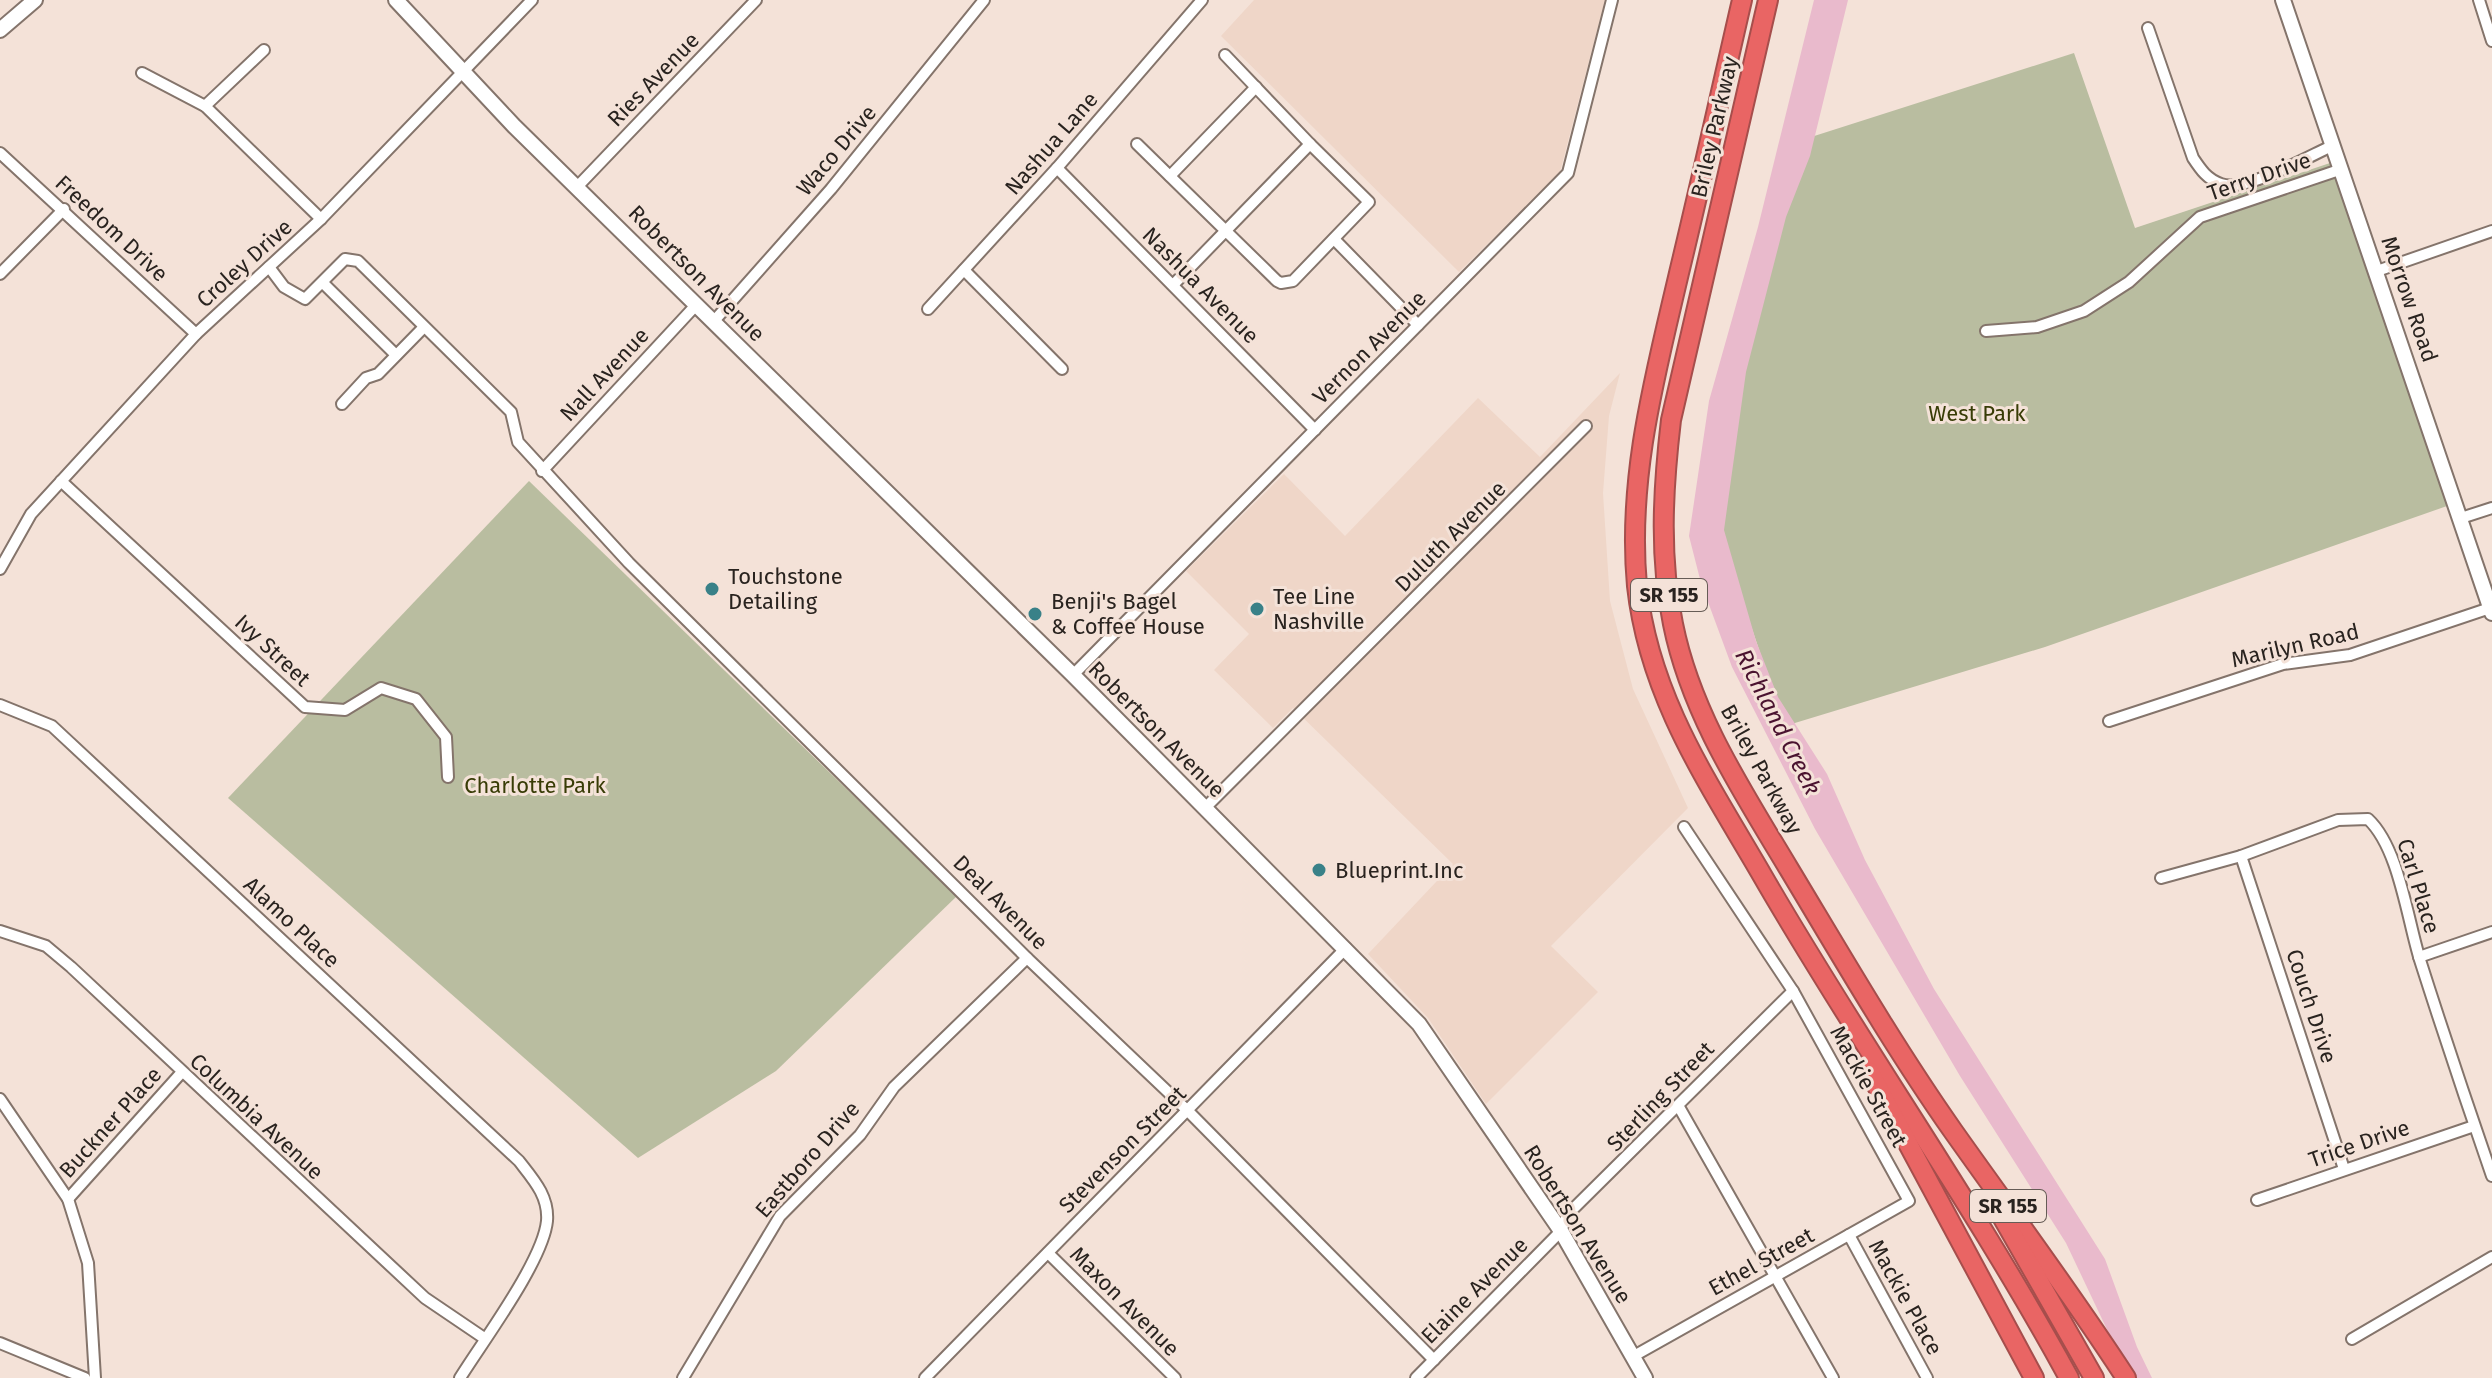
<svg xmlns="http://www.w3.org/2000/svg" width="2492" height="1378" viewBox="0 0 2492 1378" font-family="'Fira Sans',sans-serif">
<rect width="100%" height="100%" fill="#f4e2d8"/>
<g fill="#efd6c8">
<polygon points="1254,0 1605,0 1560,172 1459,272 1221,36"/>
<polygon points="1620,373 1609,416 1603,493 1610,601 1633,689 1688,808 1551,946 1598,992 1486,1104 1428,1018 1368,954 1453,864 1293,708 1273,728 1214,670 1249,634 1186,571 1284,474 1345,536 1478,398 1540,457"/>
</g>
<g fill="#b9bda0">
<polygon points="2074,53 2135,228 2330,163 2447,506 2045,647 1785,726 1715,520 1732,383 1808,138"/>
<polygon points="529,481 957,896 776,1071 638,1158 228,798"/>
</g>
<polygon fill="#e9bacc" points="1814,0 1848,0 1810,156 1786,217 1746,372 1724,530 1756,641 1778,697 1827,774 1865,860 1934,989 2105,1259 2137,1347 2152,1378 2130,1378 2066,1243 1960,1076 1815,829 1732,667 1701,583 1689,536 1709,401 1758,227"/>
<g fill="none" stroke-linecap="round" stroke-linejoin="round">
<g stroke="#84746b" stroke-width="14">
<g id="street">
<polyline points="2479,0 2492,41"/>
<path d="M 2148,28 L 2193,158 C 2201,170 2207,179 2221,184 C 2245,193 2309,156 2334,145"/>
<polyline points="1225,55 1310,144"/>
<polyline points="142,73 205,106 321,219"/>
<polyline points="205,106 264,50"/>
<polyline points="1137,144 1277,281 1281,283 1293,281 1369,202 1310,144 1173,285"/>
<polyline points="0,153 196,334"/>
<polyline points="1057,168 1315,430"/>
<polyline points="1170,176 1256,87"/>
<polyline points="578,186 756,0"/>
<polyline points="1334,239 1418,325"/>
<polyline points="269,267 284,287 305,299 345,259 358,261 511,412 518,442 629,563 1027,958 1188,1111 1434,1360"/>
<polyline points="964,270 1062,369"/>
<polyline points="2377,271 2492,231"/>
<polyline points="0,274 64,209"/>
<polyline points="323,283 396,355"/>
<polyline points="928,309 1057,168 1202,0"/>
<polyline points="714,321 831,189 984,0"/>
<polyline points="1986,331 2037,327 2084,311 2129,282 2200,217 2342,169"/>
<polyline points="342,404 366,378 378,374 424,327"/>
<polyline points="542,471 697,304"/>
<polyline points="61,481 305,707 345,710 381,688 416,699 446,737 448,777"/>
<polyline points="2461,518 2492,508"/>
<polyline points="0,569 31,514 196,334 321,219 532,0"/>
<polyline points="1073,675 1568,173 1612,0"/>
<path d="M 0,705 L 52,726 L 519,1161 C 533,1179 549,1196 547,1221 C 543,1261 483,1341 460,1378"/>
<polyline points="2109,721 2283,664 2350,655 2490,608"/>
<polyline points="1205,808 1586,426"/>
<polyline points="2241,856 2344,1169"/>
<path d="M 2161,878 L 2241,856 L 2338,820 L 2368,819 C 2399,848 2407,918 2420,960 C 2443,1032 2467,1104 2492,1176"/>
<polyline points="0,931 46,946 71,967 425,1298 484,1338"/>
<polyline points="2419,957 2492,932"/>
<polyline points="0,1099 68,1199 88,1263 95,1378"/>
<polyline points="1679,1107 1833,1378"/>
<polyline points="68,1199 182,1072"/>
<polyline points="2257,1200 2474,1126"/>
<polyline points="1849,1235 1927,1378"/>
<polyline points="1048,1253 1175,1378"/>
<polyline points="2352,1339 2492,1257"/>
<polyline points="0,1343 85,1378"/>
<polyline points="1632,1357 1909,1201 1793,991 1684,827"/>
<polyline points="683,1378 780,1216 860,1135 894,1087 1027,958"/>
<polyline points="925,1378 1346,948"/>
<polyline points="1416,1378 1561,1231 1567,1215 1793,991"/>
</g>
</g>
<g stroke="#84746b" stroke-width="18">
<g id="secondary">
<polyline points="396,0 514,126 1073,675 1419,1024 1561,1231 1645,1378"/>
<polyline points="2283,0 2492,613"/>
<polyline points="0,30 35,0"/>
</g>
</g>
<g stroke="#a64e4c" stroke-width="22">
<g id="highway">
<path d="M 1742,0 C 1721,91 1701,182 1679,273 C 1655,376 1627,478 1637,586 C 1649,697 1708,782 1762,875 C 1860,1045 1975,1205 2069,1378"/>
<path d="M 1768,0 L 1671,420 C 1663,488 1659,556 1673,624 C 1691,714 1743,792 1789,869 C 1842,957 1894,1047 1953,1131 C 2011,1213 2071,1293 2126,1378"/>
<polyline points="1869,1071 2034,1378"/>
<polyline points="2000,1213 2094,1378"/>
</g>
</g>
<use href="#street" stroke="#fff" stroke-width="10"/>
<use href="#secondary" stroke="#fff" stroke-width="14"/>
<use href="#highway" stroke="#e96564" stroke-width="18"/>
</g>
<g fill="#398188" stroke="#f4e2d8" stroke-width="3">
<circle cx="712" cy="589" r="8"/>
<circle cx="1257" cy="609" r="8"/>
<circle cx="1035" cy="614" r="8"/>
<circle cx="1319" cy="870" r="8"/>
</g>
<g text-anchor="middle" stroke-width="6" stroke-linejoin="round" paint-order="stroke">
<g fill="#f4e2d8" stroke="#665c56" stroke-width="2">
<rect x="1631" y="579" width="76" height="32" rx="6"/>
<rect x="1970" y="1190" width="76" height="32" rx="6"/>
</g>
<g font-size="20" font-weight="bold" fill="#29231f">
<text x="1669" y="602">SR 155</text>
<text x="2008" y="1213">SR 155</text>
</g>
<g font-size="22" fill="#29231f" stroke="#f4e2d8">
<text transform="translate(653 79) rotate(-46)" y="8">Ries Avenue</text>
<text transform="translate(1714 127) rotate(-77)" y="8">Briley Parkway</text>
<text transform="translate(1051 143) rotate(-49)" y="8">Nashua Lane</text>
<text transform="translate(836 150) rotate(-50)" y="8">Waco Drive</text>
<text transform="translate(2259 176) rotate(-19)" y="8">Terry Drive</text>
<text transform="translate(112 228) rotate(43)" y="8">Freedom Drive</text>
<text transform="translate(244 263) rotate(-42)" y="8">Croley Drive</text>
<text transform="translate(697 273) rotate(45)" y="8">Robertson Avenue</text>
<text transform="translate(1201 285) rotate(45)" y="8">Nashua Avenue</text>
<text transform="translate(2410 299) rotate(71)" y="8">Morrow Road</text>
<text transform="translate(1369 347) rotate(-45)" y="8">Vernon Avenue</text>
<text transform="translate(604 374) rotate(-47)" y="8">Nall Avenue</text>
<text transform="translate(1450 536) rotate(-45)" y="8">Duluth Avenue</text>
<text transform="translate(2295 645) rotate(-13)" y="8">Marilyn Road</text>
<text transform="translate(273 650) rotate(43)" y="8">Ivy Street</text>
<text transform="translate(1157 729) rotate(45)" y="8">Robertson Avenue</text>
<text transform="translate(1762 769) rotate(61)" y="8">Briley Parkway</text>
<text transform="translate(2419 886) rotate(73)" y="8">Carl Place</text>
<text transform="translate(1001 902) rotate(45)" y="8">Deal Avenue</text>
<text transform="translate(292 922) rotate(43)" y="8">Alamo Place</text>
<text transform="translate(2312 1006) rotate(72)" y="8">Couch Drive</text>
<text transform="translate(1869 1086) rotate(61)" y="8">Mackie Street</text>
<text transform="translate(1660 1096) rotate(-46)" y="8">Sterling Street</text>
<text transform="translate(257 1116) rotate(43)" y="8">Columbia Avenue</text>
<text transform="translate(110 1122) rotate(-48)" y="8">Buckner Place</text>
<text transform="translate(2359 1143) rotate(-19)" y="8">Trice Drive</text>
<text transform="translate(1122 1149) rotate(-45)" y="8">Stevenson Street</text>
<text transform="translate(807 1159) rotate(-49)" y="8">Eastboro Drive</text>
<text transform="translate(1578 1224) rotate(58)" y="8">Robertson Avenue</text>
<text transform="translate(1761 1261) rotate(-29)" y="8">Ethel Street</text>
<text transform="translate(1474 1290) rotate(-45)" y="8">Elaine Avenue</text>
<text transform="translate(1906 1297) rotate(61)" y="8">Mackie Place</text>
<text transform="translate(1125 1301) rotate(45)" y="8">Maxon Avenue</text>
</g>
<g font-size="22" fill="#383c06" stroke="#f4e2d8">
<text x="1977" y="421">West Park</text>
<text x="535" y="793">Charlotte Park</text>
</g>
<g font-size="22" fill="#29231f" stroke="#f4e2d8" text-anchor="start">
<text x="728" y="584">Touchstone<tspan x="728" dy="25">Detailing</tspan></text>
<text x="1273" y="604">Tee Line<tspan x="1273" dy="25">Nashville</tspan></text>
<text x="1051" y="609">Benji's Bagel<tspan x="1051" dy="25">&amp; Coffee House</tspan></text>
<text x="1335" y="878">Blueprint.Inc</text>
</g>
<g font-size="24" font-style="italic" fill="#4a132f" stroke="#f4e2d8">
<text transform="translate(1778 722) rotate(63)" y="8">Richland Creek</text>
</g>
</g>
</svg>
